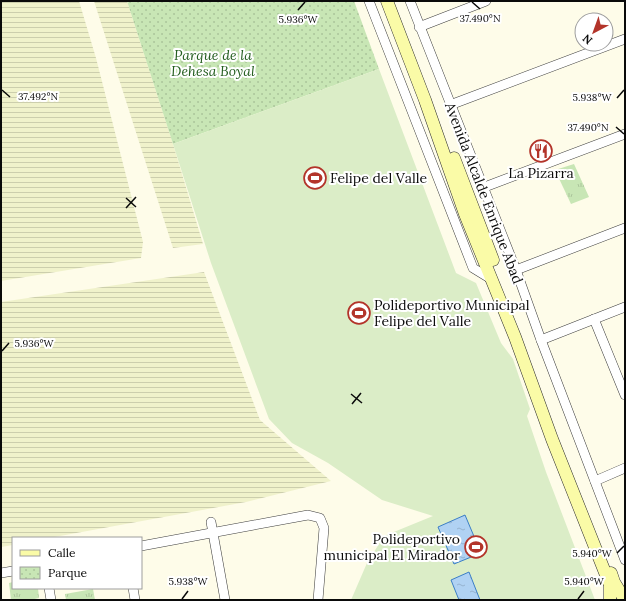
<svg xmlns="http://www.w3.org/2000/svg" width="626" height="601" viewBox="0 0 626 601" font-family="Lora,serif">
<defs>
<pattern id="farmland-rules" width="6" height="5" patternUnits="userSpaceOnUse"><rect width="6" height="5" fill="#f0f2cb"/><path d="M0 2.5h6" fill="none" stroke="#cccead"/></pattern>
<pattern id="grass-tufts" width="24" height="20" patternUnits="userSpaceOnUse"><rect width="24" height="20" fill="#c8e6b5"/><path d="M3 7l-1-3M5 7V3M7 7l1-3M15 17l-1-3M17 17v-4M19 17l1-3" fill="none" stroke="#aac49a"/></pattern>
<pattern id="park-dots" width="8" height="8" patternUnits="userSpaceOnUse"><rect width="8" height="8" fill="#c8e6b5"/><path d="M2 2h.1M6 6h.1" fill="none" stroke="#aac49a" stroke-width="1.8" stroke-linecap="round"/></pattern>
<pattern id="water-ripples" width="26" height="14" patternUnits="userSpaceOnUse"><rect width="26" height="14" fill="#b0d2f3"/><path d="M2 4q2-2 4 0t4 0M15 11q2-2 4 0t4 0" fill="none" stroke="#96b3cf"/></pattern>
</defs>
<rect width="100%" height="100%" fill="#fefce9"/>
<g fill="url(#farmland-rules)">
<polygon points="1,1 79,1 96,58 143,242 141,258 1,281"/>
<polygon points="94,1 127,1 173,144 203,244 173,248"/>
<polygon points="204,272 260,420 331,481 246,502 49,538 13,538 13,545 1,547 1,302"/>
</g>
<g fill="url(#grass-tufts)">
<polygon points="574,164 589,197 571,204 555,170"/>
<polygon points="13,582 13,588 38,588 39,598 30,600 11,600 9,583"/>
<polygon points="93,589 95,600 66,600 65,594"/>
</g>
<polygon fill="url(#park-dots)" points="127,1 354,1 379,69 173,144"/>
<polygon fill="#dbedc7" points="379,69 456,273 476,283 501,343 513,359 530,409 527,416 546,472 595,600 351,600 367,563 384,536 433,516 382,500 328,463 292,443 269,419 211,263 173,144"/>
<g fill="url(#water-ripples)" stroke="#3b7ec6">
<polygon points="465,515 481,553 454,564 438,527"/>
<polygon points="469,572 480,600 459,600 451,580"/>
</g>
<g fill="none" stroke-linecap="round" stroke-linejoin="round">
<g stroke="#3d3d3d" stroke-width="10">
<g id="street">
<polyline points="369,1 473,268 491,279"/>
<polyline points="410,1 516,270 541,340 625,560"/>
<polyline points="419,27 486,1"/>
<polyline points="450,105 625,39"/>
<polyline points="482,188 625,134"/>
<polyline points="516,270 625,228"/>
<polyline points="594,319 625,395"/>
<polyline points="541,340 625,307"/>
<polyline points="595,481 625,468"/>
<polyline points="211,522 225,600"/>
<polyline points="141,546 308,515 320,518 324,528 318,600"/>
<polyline points="1,573 13,571"/>
<polyline points="49,588 51,600"/>
<polyline points="133,588 135,600"/>
</g>
</g>
<g stroke="#2c2c2c" stroke-width="13">
<g id="secondary">
<polyline points="387,1 425,100 465,214 515,337 552,439 610,585 610,600"/>
<polyline points="454,158 493,260"/>
<polyline points="611,573 614,582 623,597"/>
</g>
</g>
<use href="#street" stroke="#fff" stroke-width="9"/>
<use href="#secondary" stroke="#fafba7" stroke-width="12"/>
</g>
<path fill="none" stroke="#0a0a0a" stroke-width="1.5" d="M 472,2 L 480,9M 298,10 L 305,2M 2,90 L 10,97M 617,98 L 624,90M 616,127 L 624,134M 126,198 L 136,207M 126,208 L 136,197M 2,351 L 9,343M 351,394 L 362,403M 352,404 L 361,393M 617,553 L 624,546M 182,599 L 188,591M 578,599 L 584,591"/>
<defs>
<g id="restaurant-ring" transform="scale(1.15)"><circle r="9.5" fill="#fff" stroke="#b3342a" stroke-width="1.5"/><path d="M-5-6h1v4h1v-4h1v4h1v-4h1v5L-1.5 .5V6h-2V.5L-5-1ZM5-6V6H3V1.5H1.5Q1.5-4 5-6Z" fill="#b3342a"/></g>
<g id="stadium-ring" transform="scale(1.15)"><circle r="9.5" fill="#fff" stroke="#b3342a" stroke-width="1.5"/><path d="M0-5a6.5 5 0 1 0 0 10a6.5 5 0 1 0 0-10ZM-3.5-1.8h7v3.6h-7Z" fill="#b3342a"/></g>
</defs>
<g fill-rule="evenodd">
<use href="#restaurant-ring" x="541" y="151"/>
<use href="#stadium-ring" x="315" y="178"/>
<use href="#stadium-ring" x="359" y="313"/>
<use href="#stadium-ring" x="476" y="547"/>
</g>
<g text-anchor="middle" stroke-width="4" stroke-linejoin="round" paint-order="stroke">
<g font-size="14" font-style="italic" fill="#245e1f" stroke="#fff">
<text x="213" y="60">Parque de la<tspan x="213" dy="16">Dehesa Boyal</tspan></text>
</g>
<g font-size="14" fill="#0a0a0a" stroke="#fff" text-anchor="start">
<text x="541" y="178" text-anchor="middle">La Pizarra</text>
<text x="330" y="183">Felipe del Valle</text>
<text x="374" y="310">Polideportivo Municipal<tspan x="374" dy="16">Felipe del Valle</tspan></text>
<text x="460" y="544" text-anchor="end">Polideportivo<tspan x="460" dy="16">municipal El Mirador</tspan></text>
</g>
<g font-size="14" fill="#0a0a0a" stroke="#fff">
<text transform="translate(484 193) rotate(69)" y="5">Avenida Alcalde Enrique Abad</text>
</g>
</g>
<g font-size="10" text-anchor="middle" fill="#0a0a0a" stroke="#fff" stroke-width="4" stroke-linejoin="round" paint-order="stroke">
<text x="480" y="22">37.490°N</text>
<text x="298" y="23">5.936°W</text>
<text x="38" y="100">37.492°N</text>
<text x="592" y="101">5.938°W</text>
<text x="588" y="131">37.490°N</text>
<text x="34" y="347">5.936°W</text>
<text x="592" y="557">5.940°W</text>
<text x="188" y="585">5.938°W</text>
<text x="584" y="585">5.940°W</text>
</g>
<rect width="626" height="601" fill="none" stroke="#0a0a0a" stroke-width="4"/>
<rect x="12" y="537" width="130" height="52" fill="#ffffff" stroke="#9d9d9d"/>
<rect x="20" y="550" width="20" height="6" fill="#fafba7" stroke="#9d9d9d"/>
<text x="48" y="557" font-size="12" fill="#0a0a0a">Calle</text>
<rect x="20" y="567" width="20" height="12" fill="url(#park-dots)" stroke="#9d9d9d"/>
<text x="48" y="577" font-size="12" fill="#0a0a0a">Parque</text>
<g transform="translate(594 32) rotate(221)"><circle r="19" fill="#ffffff" stroke="#9d9d9d"/>
<path d="M0-3L7 15L0 10L-7 15Z" fill="#b3342a"/>
<text y="-6" font-size="11" font-weight="bold" text-anchor="middle" fill="#0a0a0a">N</text>
</g>
</svg>
